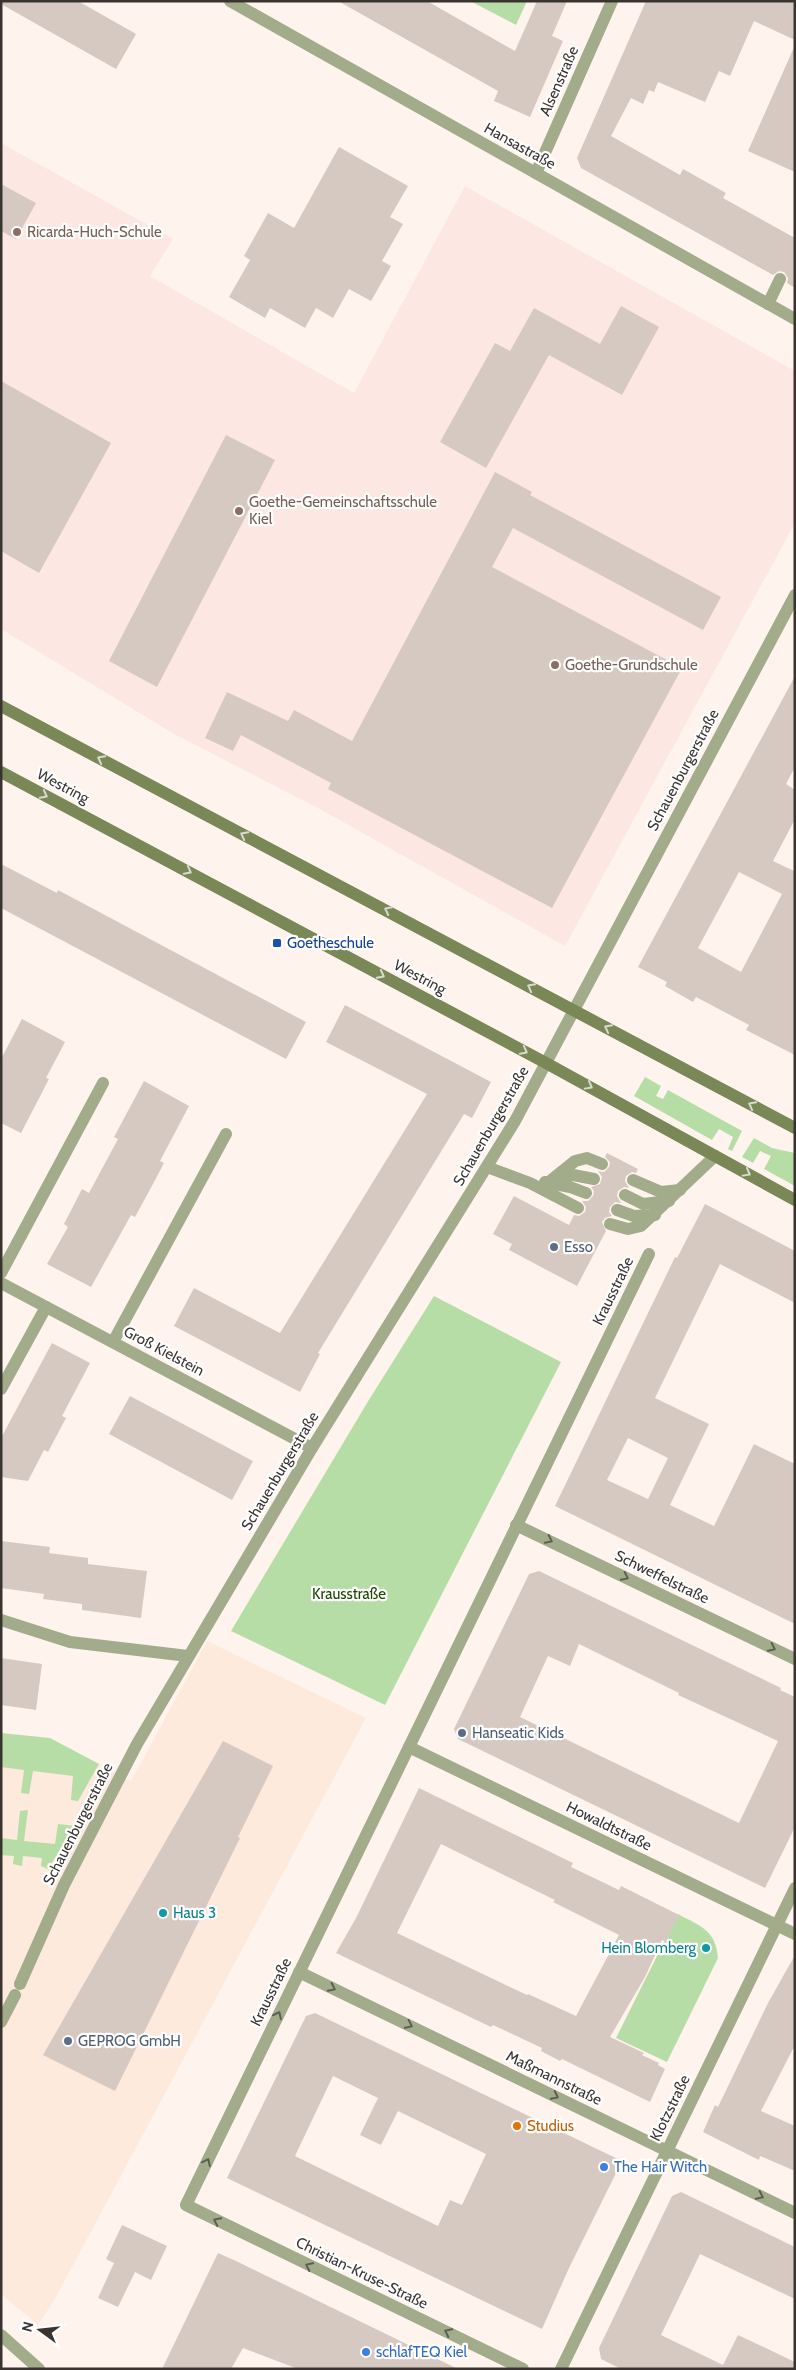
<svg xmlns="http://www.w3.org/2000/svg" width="796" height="2370" viewBox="0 0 796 2370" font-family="Cabin,sans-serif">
<rect width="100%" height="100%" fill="#fff4ed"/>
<polygon fill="#fee9dd" points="207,1641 366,1718 55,2299 38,2325 1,2294 1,1733 50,1738 131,1781"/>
<polygon fill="#fce7e3" points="1,143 173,239 150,276 354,393 465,186 795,371 795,523 565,946 316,807 174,734 1,629"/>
<g fill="#b6dda5">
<polygon points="470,1 527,1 516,25"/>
<polygon points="645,1077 661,1086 656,1096 663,1099 668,1090 742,1131 732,1151 728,1149 733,1137 719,1129 712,1140 634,1096"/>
<polygon points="754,1138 772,1148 795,1153 795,1186 764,1169 771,1156 760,1151 753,1163 742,1157"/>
<polygon points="434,1296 561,1362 385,1705 231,1631 367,1403"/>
<polygon points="1,1733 50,1738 99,1764 78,1801 71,1800 73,1776 33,1771 29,1794 21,1793 24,1770 1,1767"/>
<polygon points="28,1810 24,1841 55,1844 58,1824 75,1826 48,1869 41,1866 42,1858 23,1856 22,1866 13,1864 14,1856 1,1855 1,1838 17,1840 20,1811"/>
<path d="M 678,1914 C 700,1926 716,1930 718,1958 L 667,2062 L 616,2038 Z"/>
</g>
<g fill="#d6c9c1" fill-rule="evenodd">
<polygon points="1,1 78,1 136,34 116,69 1,4"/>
<polygon points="338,1 427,1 515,51 537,1 567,1 552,36 563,41 530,117 494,101 498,91"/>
<polygon points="646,1 795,1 795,40 754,21 730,76 719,71 705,102 658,82 654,92 649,90 643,104 631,98 611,136 680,175 683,169 726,193 723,198 795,238 795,288 787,283 788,278 784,272 779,271 773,275 581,168 577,158"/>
<polygon points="795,45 795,172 748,151"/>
<polygon points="339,147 408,186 390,217 403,224 382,261 391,266 371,301 349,289 333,318 316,308 305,328 270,308 265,318 229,297 250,260 244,256 268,213 294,228"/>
<polygon points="1,184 36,203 16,239 1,231"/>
<polygon points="621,306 659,327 622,395 549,355 486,468 440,442 495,343 510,351 534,308 600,344"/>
<polygon points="1,381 111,443 39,573 1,551"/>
<polygon points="226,435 275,460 157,687 109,661"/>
<polygon points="495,472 532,492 530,495 721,597 703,630 513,528 492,567 682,668 552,908 328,789 331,783 241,735 233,751 205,738 227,692 288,721 294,710 352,741"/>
<path d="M 795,676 L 795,767 L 786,784 L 795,790 L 795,819 L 773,861 L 794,871 L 795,870 L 795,1055 L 746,1030 L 749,1025 L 696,997 L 693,1002 L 665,986 L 667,982 L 638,967 ZM 739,872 L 782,894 L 741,972 L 698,948 Z"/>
<polygon points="1,864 57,893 58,890 306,1022 286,1059 1,908"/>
<polygon points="345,1005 491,1082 472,1118 464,1114 318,1353 320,1354 300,1392 174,1326 194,1288 280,1333 427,1094 326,1042"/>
<polygon points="22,1019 65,1042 46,1078 49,1079 21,1133 1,1123 1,1059"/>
<polygon points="144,1081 189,1106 160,1161 164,1163 154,1182 135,1217 131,1215 91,1287 47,1264 68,1227 64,1224 82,1189 89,1193 118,1139 114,1137"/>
<polygon points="607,1153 638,1169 636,1173 632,1172 626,1176 625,1181 629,1188 624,1187 618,1191 617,1196 621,1203 615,1202 610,1207 609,1212 612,1216 605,1218 602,1222 606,1231 577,1286 509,1250 512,1244 493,1234 514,1196 569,1225 574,1215 579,1216 585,1212 586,1207 582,1201 588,1201 593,1196 594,1191 591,1187 600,1184 602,1177 598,1171 604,1172 609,1167 610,1162 605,1157"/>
<path d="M 705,1204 L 795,1251 L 795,1303 L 720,1264 L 655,1398 L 709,1424 L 670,1505 L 714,1526 L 754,1444 L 795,1464 L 795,1624 L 555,1506 L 675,1257 L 677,1258 ZM 628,1438 L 668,1458 L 648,1499 L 607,1480 Z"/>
<polygon points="52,1343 90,1363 62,1416 66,1418 48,1452 44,1450 28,1481 1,1477 1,1438"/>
<polygon points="130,1396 253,1461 232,1500 109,1434"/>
<polygon points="1,1541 50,1547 49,1553 88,1558 88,1564 147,1571 141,1618 82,1610 82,1604 43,1599 44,1594 1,1588"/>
<path d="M 539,1571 L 781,1688 L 780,1690 L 795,1697 L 795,1827 L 765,1888 L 458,1739 L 454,1729 L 529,1574 ZM 579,1644 L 679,1693 L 678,1695 L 778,1741 L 739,1823 L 520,1717 L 548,1656 L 570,1666 Z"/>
<polygon points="1,1658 42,1664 36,1710 1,1705"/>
<polygon points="223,1741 273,1766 238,1837 240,1838 115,2091 43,2055"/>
<path d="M 419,1788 L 573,1863 L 571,1867 L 619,1890 L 621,1886 L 679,1915 L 666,1942 L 662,1940 L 645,1977 L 610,2037 L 644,2053 L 642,2055 L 659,2063 L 658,2065 L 665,2069 L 650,2102 L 562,2059 L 560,2061 L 541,2051 L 542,2048 L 493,2025 L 491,2027 L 336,1953 L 356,1918 ZM 441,1844 L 555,1900 L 553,1902 L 619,1935 L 576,2016 L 528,1994 L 527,1995 L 397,1933 Z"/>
<polygon points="795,1955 795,2045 761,2111 795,2126 795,2171 760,2156 759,2160 703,2132 715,2105 718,2107 768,2003"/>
<path d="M 315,2013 L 622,2161 L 569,2268 L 542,2329 L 227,2178 L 306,2016 ZM 333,2076 L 378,2098 L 360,2135 L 381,2145 L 398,2111 L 486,2154 L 462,2205 L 450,2200 L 438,2226 L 295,2156 Z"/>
<polygon points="681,2192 795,2247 795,2299 700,2254 661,2335 723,2365 738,2335 795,2362 795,2369 621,2369 601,2359 599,2348 672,2196"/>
<polygon points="122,2225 167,2246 151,2280 135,2272 118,2307 98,2298 114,2263 106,2259"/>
<polygon points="218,2253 236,2261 458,2369 298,2369 243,2348 231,2369 162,2369"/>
</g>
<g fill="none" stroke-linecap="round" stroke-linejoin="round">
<g stroke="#a2ac8b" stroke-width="12">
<polyline points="768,304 780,279"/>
<polyline points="487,1167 530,1183 578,1208"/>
<polyline points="556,1180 573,1175 594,1179"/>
<polyline points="633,1180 661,1192 680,1190"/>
<polyline points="545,1182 570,1187 586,1193"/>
<polyline points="549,1182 575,1161 587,1158 602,1164"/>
<polyline points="625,1195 643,1204 669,1201"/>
<polyline points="617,1210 634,1216 655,1215"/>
<polyline points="610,1224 628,1229 641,1226 715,1156"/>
<polyline points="1,1273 103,1083"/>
<polyline points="113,1342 226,1134"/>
<polyline points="1,1389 46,1307"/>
</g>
<g stroke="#a2ac8b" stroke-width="12">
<polyline points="230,1 795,319"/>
<polyline points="536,173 612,1"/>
<polyline points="1,1283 312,1448"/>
<polyline points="516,1525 795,1659"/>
<polyline points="1,1620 70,1642 188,1656"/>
<polyline points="409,1747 795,1934"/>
<polyline points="299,1972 795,2213"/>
<polyline points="20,1984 64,1885 137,1744 312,1448 515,1121 795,595"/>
<polyline points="1,2022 15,1995"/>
<polyline points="1,2335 39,2369"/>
<polyline points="523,2369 186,2205 649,1254"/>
<polyline points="561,2369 795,1888"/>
</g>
<g stroke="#7a8757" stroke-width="12">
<polyline points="1,706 795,1128"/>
<polyline points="1,772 546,1063 795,1200"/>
</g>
</g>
<defs><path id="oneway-chevron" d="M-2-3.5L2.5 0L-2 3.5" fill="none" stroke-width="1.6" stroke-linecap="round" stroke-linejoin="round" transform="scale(1.25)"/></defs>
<g stroke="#d7dbcd">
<use href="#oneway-chevron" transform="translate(101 759) rotate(-152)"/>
<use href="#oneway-chevron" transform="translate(44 795) rotate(28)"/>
<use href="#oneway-chevron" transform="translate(244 835) rotate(-152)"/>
<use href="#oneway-chevron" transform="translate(188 871) rotate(28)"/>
<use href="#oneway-chevron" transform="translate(388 910) rotate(-153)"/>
<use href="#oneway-chevron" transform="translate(381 975) rotate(28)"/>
<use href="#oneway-chevron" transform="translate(531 987) rotate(-152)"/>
<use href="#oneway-chevron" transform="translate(608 1028) rotate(-152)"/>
<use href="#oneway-chevron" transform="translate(524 1051) rotate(28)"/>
<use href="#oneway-chevron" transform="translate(589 1086) rotate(29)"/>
<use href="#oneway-chevron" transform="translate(752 1105) rotate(-152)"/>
<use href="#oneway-chevron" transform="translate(747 1173) rotate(29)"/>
</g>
<g stroke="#5e5e50">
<use href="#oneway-chevron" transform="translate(549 1540) rotate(26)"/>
<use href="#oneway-chevron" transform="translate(625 1577) rotate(26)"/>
<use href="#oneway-chevron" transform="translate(772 1648) rotate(26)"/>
<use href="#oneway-chevron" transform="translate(332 1988) rotate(26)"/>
<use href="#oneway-chevron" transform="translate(278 2015) rotate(-64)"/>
<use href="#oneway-chevron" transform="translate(409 2025) rotate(26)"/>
<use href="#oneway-chevron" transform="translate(555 2096) rotate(26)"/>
<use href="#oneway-chevron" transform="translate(207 2162) rotate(-64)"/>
<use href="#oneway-chevron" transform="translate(760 2196) rotate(26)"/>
<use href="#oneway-chevron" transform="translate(217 2221) rotate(-154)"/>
<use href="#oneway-chevron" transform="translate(309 2266) rotate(-154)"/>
<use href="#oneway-chevron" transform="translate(448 2332) rotate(-154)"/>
</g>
<g fill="#8d6e63" stroke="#fff" stroke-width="2">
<circle cx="17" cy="232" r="5"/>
<circle cx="239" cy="511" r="5"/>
<circle cx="555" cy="665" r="5"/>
</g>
<rect fill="#1a4fb4" stroke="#fff" stroke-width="2" x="272" y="938" width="10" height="10" rx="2.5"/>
<g fill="#5c6f8a" stroke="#fff" stroke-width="2">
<circle cx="554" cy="1247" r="5"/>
<circle cx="462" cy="1733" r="5"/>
<circle cx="68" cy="2041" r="5"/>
</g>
<g fill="#0f9aa8" stroke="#fff" stroke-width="2">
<circle cx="163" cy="1913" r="5"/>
<circle cx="706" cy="1948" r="5"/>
</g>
<circle fill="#e8710a" stroke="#fff" stroke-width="2" cx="517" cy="2126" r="5"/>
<g fill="#3f7fe0" stroke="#fff" stroke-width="2">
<circle cx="604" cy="2167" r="5"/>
<circle cx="366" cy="2352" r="5"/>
</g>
<g text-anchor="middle" stroke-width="4.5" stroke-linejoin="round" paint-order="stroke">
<g font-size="15" fill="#3a3431" stroke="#fff">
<text transform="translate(559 81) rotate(-66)" y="5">Alsenstraße</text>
<text transform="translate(520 146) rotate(29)" y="5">Hansastraße</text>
<text transform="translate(683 770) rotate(-62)" y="5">Schauenburgerstraße</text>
<text transform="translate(63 786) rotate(28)" y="5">Westring</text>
<text transform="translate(420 977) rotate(28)" y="5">Westring</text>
<text transform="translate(491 1126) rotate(-60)" y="5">Schauenburgerstraße</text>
<text transform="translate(613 1291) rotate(-64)" y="5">Krausstraße</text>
<text transform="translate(164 1351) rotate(28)" y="5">Groß Kielstein</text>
<text transform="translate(280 1471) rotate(-59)" y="5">Schauenburgerstraße</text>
<text transform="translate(662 1577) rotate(26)" y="5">Schweffelstraße</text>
<text transform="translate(78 1824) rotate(-63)" y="5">Schauenburgerstraße</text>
<text transform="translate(609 1826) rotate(26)" y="5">Howaldtstraße</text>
<text transform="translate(271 1992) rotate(-64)" y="5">Krausstraße</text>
<text transform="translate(554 2078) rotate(26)" y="5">Maßmannstraße</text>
<text transform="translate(670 2108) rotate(-64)" y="5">Klotzstraße</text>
<text transform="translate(362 2273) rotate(26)" y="5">Christian-Kruse-Straße</text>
</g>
<g font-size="15" fill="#785e54" stroke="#fff" text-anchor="start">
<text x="27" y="237">Ricarda-Huch-Schule</text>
<text x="249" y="507">Goethe-Gemeinschaftsschule<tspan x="249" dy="17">Kiel</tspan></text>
<text x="565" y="670">Goethe-Grundschule</text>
</g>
<g font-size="15" fill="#164399" stroke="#fff" text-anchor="start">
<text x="287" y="948">Goetheschule</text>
</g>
<g font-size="15" fill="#4e5e75" stroke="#fff" text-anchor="start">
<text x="564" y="1252">Esso</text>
<text x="472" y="1738">Hanseatic Kids</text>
<text x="78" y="2046">GEPROG GmbH</text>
</g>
<g font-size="15" fill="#1c4700" stroke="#fff">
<text x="349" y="1599">Krausstraße</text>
</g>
<g font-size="15" fill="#0d838f" stroke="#fff" text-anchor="start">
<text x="173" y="1918">Haus 3</text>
<text x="696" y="1953" text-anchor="end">Hein Blomberg</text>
</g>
<g font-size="15" fill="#c56008" stroke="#fff" text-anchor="start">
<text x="527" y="2131">Studius</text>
</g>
<g font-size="15" fill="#366cbe" stroke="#fff" text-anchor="start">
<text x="614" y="2172">The Hair Witch</text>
<text x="376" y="2357">schlafTEQ Kiel</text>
</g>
</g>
<rect width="796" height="2370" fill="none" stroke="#3a3431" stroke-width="5"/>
<g transform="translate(40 2330) rotate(285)" stroke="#ffffff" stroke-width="4" paint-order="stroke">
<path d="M0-4L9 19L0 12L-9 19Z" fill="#3a3431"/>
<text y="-8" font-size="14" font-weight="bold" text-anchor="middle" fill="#3a3431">N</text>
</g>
</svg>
